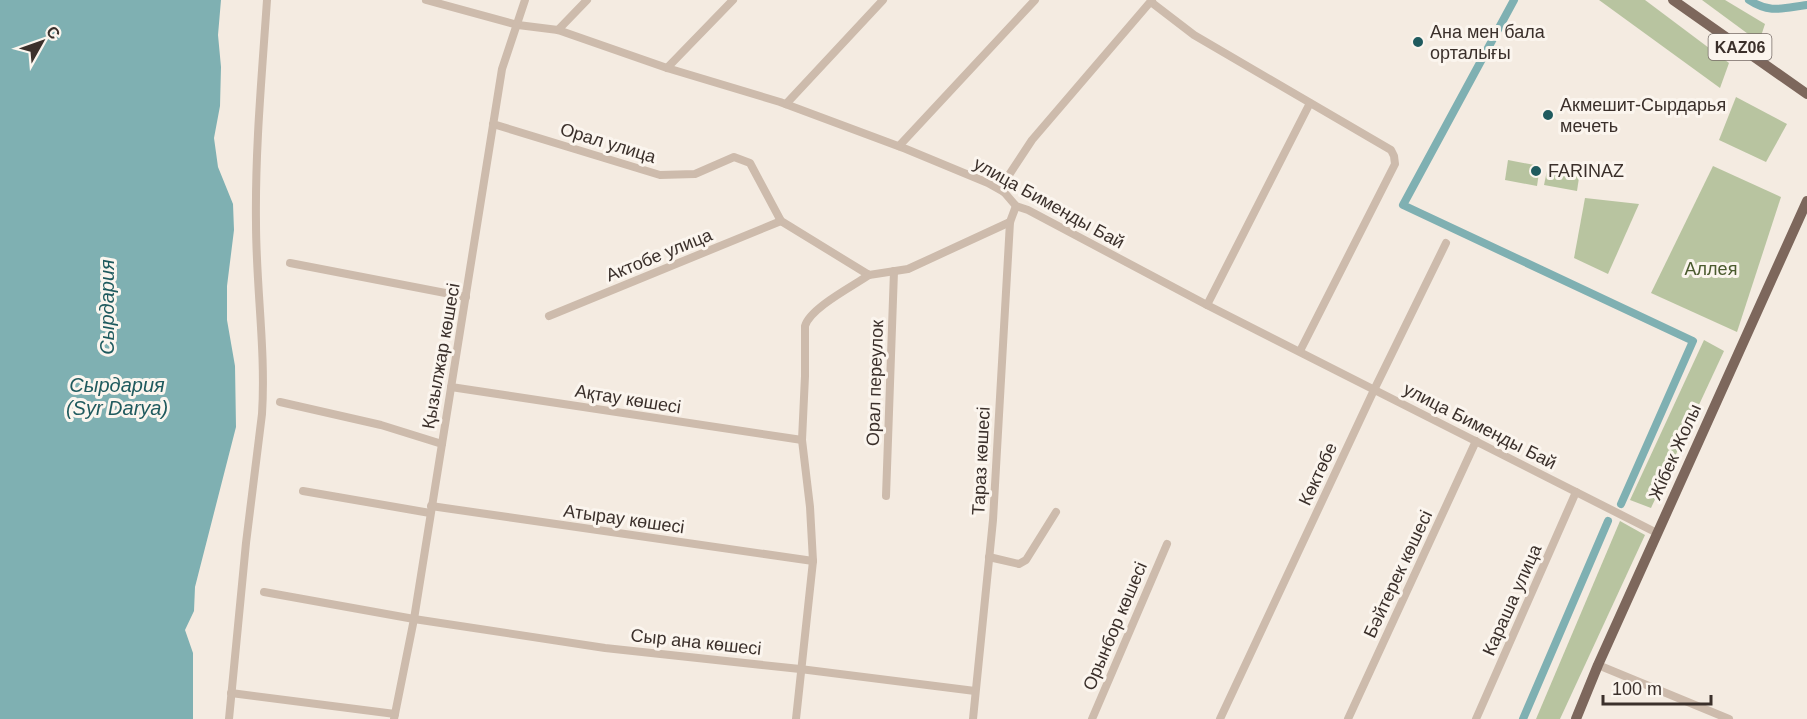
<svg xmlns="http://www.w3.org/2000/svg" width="1807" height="719" viewBox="0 0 1807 719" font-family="Arial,sans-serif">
<rect width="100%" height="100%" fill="#f4ebe1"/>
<g fill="#b8c4a0">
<polygon points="1599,0 1645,0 1729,63 1720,88"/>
<polygon points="1702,0 1725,0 1765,24 1759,42"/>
<polygon points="1736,97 1787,124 1766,162 1719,140"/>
<polygon points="1508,160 1540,166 1537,186 1505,180"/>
<polygon points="1548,166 1580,171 1577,191 1544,185"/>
<polygon points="1713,166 1781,197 1737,332 1651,293"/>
<polygon points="1585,198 1639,204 1608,274 1574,258"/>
<polygon points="1704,340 1724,351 1651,508 1630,500"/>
<polygon points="1620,521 1645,535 1560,719 1536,719"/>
</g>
<polygon fill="#7fb0b2" points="0,0 221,0 218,35 221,67 220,106 214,138 218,167 233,204 234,230 227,286 227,320 235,366 236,427 195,587 194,611 185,630 193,653 193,719 0,719"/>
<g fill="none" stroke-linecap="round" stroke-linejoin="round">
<g stroke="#7fb0b2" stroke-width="8">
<polyline points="1514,0 1403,205 1693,341 1621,504"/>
<path d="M 1749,0 C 1770,14 1783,8 1807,5"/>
<polyline points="1523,719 1608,521"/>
</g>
<g stroke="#cdbbac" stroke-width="8">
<polyline points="426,0 518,25 558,30 667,68 780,102 906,149 988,183 1004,192 1016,206 1028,210 1207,305 1657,533"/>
<polyline points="1151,2 1194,35 1391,150 1394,156 1395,164 1300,351"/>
<polyline points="558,30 587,0"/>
<polyline points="667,68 733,0"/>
<polyline points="786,104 883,0"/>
<polyline points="493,124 660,175 695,174 734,157 750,163 781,221 869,275 908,269 1010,222"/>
<polyline points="899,146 1035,0"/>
<polyline points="1004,192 1007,178 1032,140 1152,0"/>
<polyline points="290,263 466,297"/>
<polyline points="1207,305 1310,103"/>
<polyline points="549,316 781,221"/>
<polyline points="451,387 802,440"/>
<polyline points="280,402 381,425 442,444"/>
<polyline points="303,491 430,513"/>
<polyline points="886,496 894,271"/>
<polyline points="431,506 813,561"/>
<polyline points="989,557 1019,564 1026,560 1056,512"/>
<polyline points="264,592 414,619 605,648 800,669 975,691"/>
<polyline points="1598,665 1729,719"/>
<polyline points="231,693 395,714"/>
<path d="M 229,719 L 246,543 L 262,414 C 266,351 256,287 256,223 C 255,149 262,74 267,0"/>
<polyline points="394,719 414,619 502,69 525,0"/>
<path d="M 796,719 L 813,561 L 810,507 L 802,440 L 805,376 L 805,326 C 810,308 853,286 869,275"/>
<polyline points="973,719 993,520 1010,222 1016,206"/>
<polyline points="1092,719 1167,544"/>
<polyline points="1220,719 1374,390 1446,243"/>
<polyline points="1348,719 1476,441"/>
<polyline points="1476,719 1576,492"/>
</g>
<g stroke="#7d675c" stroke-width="10">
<polyline points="1673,0 1807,94"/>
<polyline points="1576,719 1598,665 1807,201"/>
</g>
</g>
<g fill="#1f5a5e" stroke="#fbf5ee" stroke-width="2">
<circle cx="1418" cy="42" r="6"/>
<circle cx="1548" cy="115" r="6"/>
<circle cx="1536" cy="171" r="6"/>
</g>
<g text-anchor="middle" stroke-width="6" stroke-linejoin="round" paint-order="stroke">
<rect fill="#fbf5ee" stroke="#756b66" stroke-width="1.5" x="1708.5" y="34" width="63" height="26" rx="4.5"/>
<g font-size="16" font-weight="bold" fill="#3b302b">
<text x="1740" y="53">KAZ06</text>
</g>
<g font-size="18" fill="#3b302b" stroke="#fbf5ee" text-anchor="start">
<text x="1430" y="38">Ана мен бала<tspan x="1430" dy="21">орталығы</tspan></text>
<text x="1560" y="111">Акмешит-Сырдарья<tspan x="1560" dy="21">мечеть</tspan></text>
<text x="1548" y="177">FARINAZ</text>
</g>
<g font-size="18" fill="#3b302b" stroke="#fbf5ee">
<text transform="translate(608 143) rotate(17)" y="6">Орал улица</text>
<text transform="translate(1049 203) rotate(29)" y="6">улица Бименды Бай</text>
<text transform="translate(659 255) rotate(-22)" y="6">Актобе улица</text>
<text transform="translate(441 356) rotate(-80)" y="6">Қызылжар көшесі</text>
<text transform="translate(875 383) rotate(-88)" y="6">Орал переулок</text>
<text transform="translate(628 399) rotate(9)" y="6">Ақтау көшесі</text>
<text transform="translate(1480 426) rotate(27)" y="6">улица Бименды Бай</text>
<text transform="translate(1675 452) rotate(-66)" y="6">Жібек Жолы</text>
<text transform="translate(981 461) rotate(-87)" y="6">Тараз көшесі</text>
<text transform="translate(1318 474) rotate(-65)" y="6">Көктөбе</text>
<text transform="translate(624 519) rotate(8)" y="6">Атырау көшесі</text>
<text transform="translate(1398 574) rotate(-65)" y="6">Бәйтерек көшесі</text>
<text transform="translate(1512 600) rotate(-66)" y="6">Караша улица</text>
<text transform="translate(1115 626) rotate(-67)" y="6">Орынбор көшесі</text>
<text transform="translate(696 642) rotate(6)" y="6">Сыр ана көшесі</text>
</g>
<g font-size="18" fill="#4a5a2e" stroke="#fbf5ee">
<text x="1711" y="275">Аллея</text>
</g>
<g font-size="20" font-style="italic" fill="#1f5a5e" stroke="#fbf5ee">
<text transform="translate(107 307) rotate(-90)" y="7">Сырдария</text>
<text x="117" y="392">Сырдария<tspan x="117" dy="23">(Syr Darya)</tspan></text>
</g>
</g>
<g transform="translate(42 42) rotate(50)" stroke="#fbf5ee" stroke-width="4.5" paint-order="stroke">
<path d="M0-4.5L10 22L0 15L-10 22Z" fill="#3b302b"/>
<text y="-9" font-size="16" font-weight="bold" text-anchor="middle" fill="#3b302b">С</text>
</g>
<path d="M1603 695v9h108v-9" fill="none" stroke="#3b302b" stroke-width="3"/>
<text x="1612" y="695" font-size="18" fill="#3b302b" stroke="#fbf5ee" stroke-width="4.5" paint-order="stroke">100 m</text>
</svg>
